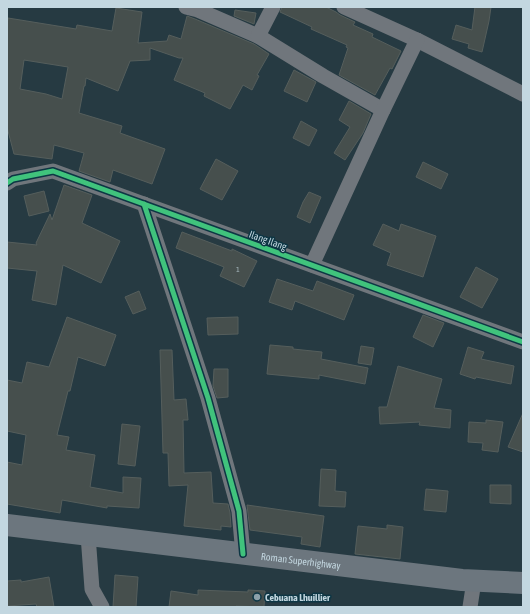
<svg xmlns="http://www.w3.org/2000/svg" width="530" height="614" viewBox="0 0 530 614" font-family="'Asap Condensed',sans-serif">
<rect width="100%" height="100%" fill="#263a42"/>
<g fill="#464f4d" stroke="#555e5c" fill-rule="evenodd">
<polygon points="282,7 326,7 336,12 340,15 355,22 353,25 373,34 372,37 401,51 392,69 390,68 375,95 339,75 348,48 346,47 347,45 311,29 312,27 280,12"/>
<polygon points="475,7 491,7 489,21 482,52 468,48 469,44 452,39 456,25 472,30"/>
<path d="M 116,8 L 142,12 L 138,43 L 167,41 L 169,35 L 181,39 L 187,16 L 195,19 L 254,44 L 269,54 L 257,75 L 259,76 L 252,90 L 243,85 L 230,109 L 204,96 L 205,93 L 174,80 L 183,58 L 179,58 L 150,48 L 150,60 L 130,61 L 118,91 L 86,78 L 85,86 L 84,86 L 79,113 L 122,126 L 120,133 L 165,149 L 152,184 L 113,170 L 110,182 L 79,171 L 84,153 L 54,145 L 52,159 L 14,154 L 7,127 L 7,26 L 8,18 L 76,29 L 77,25 L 112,31 ZM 24,60 L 68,67 L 62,99 L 46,94 L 20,89 Z"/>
<polygon points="235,10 256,13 254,24 234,16"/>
<polygon points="294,70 316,82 307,102 284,91"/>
<polygon points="349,101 371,114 363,133 345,160 334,153 350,127 339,120"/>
<polygon points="301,121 317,130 309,146 293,138"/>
<polygon points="216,159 238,171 222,200 200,189"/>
<polygon points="423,162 448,174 441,189 416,177"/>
<polygon points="64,185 92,195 82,223 120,241 101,283 63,265 56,305 32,300 37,271 7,268 7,242 37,245 36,243 50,214 52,220"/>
<polygon points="44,191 49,211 29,216 24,196"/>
<polygon points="309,192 321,197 310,223 297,217 303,202"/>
<polygon points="383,224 399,231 401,224 436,236 423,277 387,265 391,253 373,245"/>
<polygon points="182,232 232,251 232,249 257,261 244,287 220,276 224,267 176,248"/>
<polygon points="476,267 498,279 482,308 460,297"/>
<polygon points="277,279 313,291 317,281 354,295 344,320 295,301 292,310 269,302"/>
<polygon points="139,291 146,309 133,314 125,297"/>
<polygon points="423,315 444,323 433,347 413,337"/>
<polygon points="67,317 116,335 105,366 78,357 70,391 68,391 57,435 69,437 66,450 95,455 90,487 123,493 123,477 141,478 139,508 107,506 107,508 62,500 60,513 7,504 7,462 22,465 26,435 7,431 7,380 22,383 27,362 49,367"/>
<polygon points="238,317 238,334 208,335 207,318"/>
<polygon points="270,345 293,347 293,349 322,352 321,359 368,368 365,384 319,375 319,379 267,374"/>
<polygon points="361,346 374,348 371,365 358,363"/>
<polygon points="468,347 484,352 481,359 514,366 511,384 476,377 475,379 460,374"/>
<polygon points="160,350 172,350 174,400 186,399 188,420 183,420 184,473 211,472 213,503 228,504 230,513 231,527 221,526 221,530 184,526 188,485 169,486 168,453 163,453"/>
<polygon points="398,366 442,379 434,408 451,410 450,428 419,425 420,422 380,424 379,407 387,407"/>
<polygon points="214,369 228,369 228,397 217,398 213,386"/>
<polygon points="523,413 523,452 508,447"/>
<polygon points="486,420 503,422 498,452 482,450 483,443 468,442 469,422 486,423"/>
<polygon points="122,424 140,426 135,466 118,464"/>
<polygon points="321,469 336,470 335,491 346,492 345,507 319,506"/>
<polygon points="490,485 511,485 511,504 490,503"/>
<polygon points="426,489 448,491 446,512 424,510"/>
<polygon points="247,505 324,516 320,547 301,544 302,537 250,530"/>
<polygon points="387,525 403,527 400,559 355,554 358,526 387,529"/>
<polygon points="115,575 138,577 136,607 113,607"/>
<polygon points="49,577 54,607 37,607 36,604 7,606 7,581 21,580 21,582"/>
<polygon points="198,590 248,592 248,590 265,591 264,607 236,606 236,607 169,607 171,591 198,595"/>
</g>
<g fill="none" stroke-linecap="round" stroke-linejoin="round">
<g stroke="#70767c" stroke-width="15">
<polyline points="186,7 198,10 258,36"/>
<polyline points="273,7 258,36 323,76 383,110"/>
<polyline points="344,7 417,40 523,94"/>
<polyline points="7,183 13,179 53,171 523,342"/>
<polyline points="144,204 208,398 239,511 243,554"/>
<polyline points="312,265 383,110 417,40"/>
<polyline points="88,535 92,589 102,607"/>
<polyline points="470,607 474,581"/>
</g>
<path stroke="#6c767e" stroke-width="22" id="s1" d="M 7,525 L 462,580 L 523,583"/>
<g stroke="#0d3644" stroke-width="8">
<g id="cycleway">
<polyline points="7,183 13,179 53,171 523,342"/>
<polyline points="144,204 208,398 239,511 243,554"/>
</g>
</g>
<use href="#cycleway" stroke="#40c37c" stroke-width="5"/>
</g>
<circle fill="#8ca0a9" stroke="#0d3644" stroke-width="1.5" cx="257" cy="597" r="4"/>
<g text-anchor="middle" stroke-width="3" stroke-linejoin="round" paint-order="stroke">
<g font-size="8" fill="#a4b5bb">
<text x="238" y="272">1</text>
</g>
<g font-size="10" fill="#c3d7e0" stroke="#0d3644">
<text transform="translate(268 240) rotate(20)" y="4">Ilang Ilang</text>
<text dy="4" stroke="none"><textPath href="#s1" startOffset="296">Roman Superhighway</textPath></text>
</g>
<g font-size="10" font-weight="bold" fill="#c3d7e0" stroke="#0d3644" text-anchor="start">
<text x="265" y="601">Cebuana Lhuillier</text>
</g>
</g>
<rect width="530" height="614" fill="none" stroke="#c3d7e0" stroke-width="16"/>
</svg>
